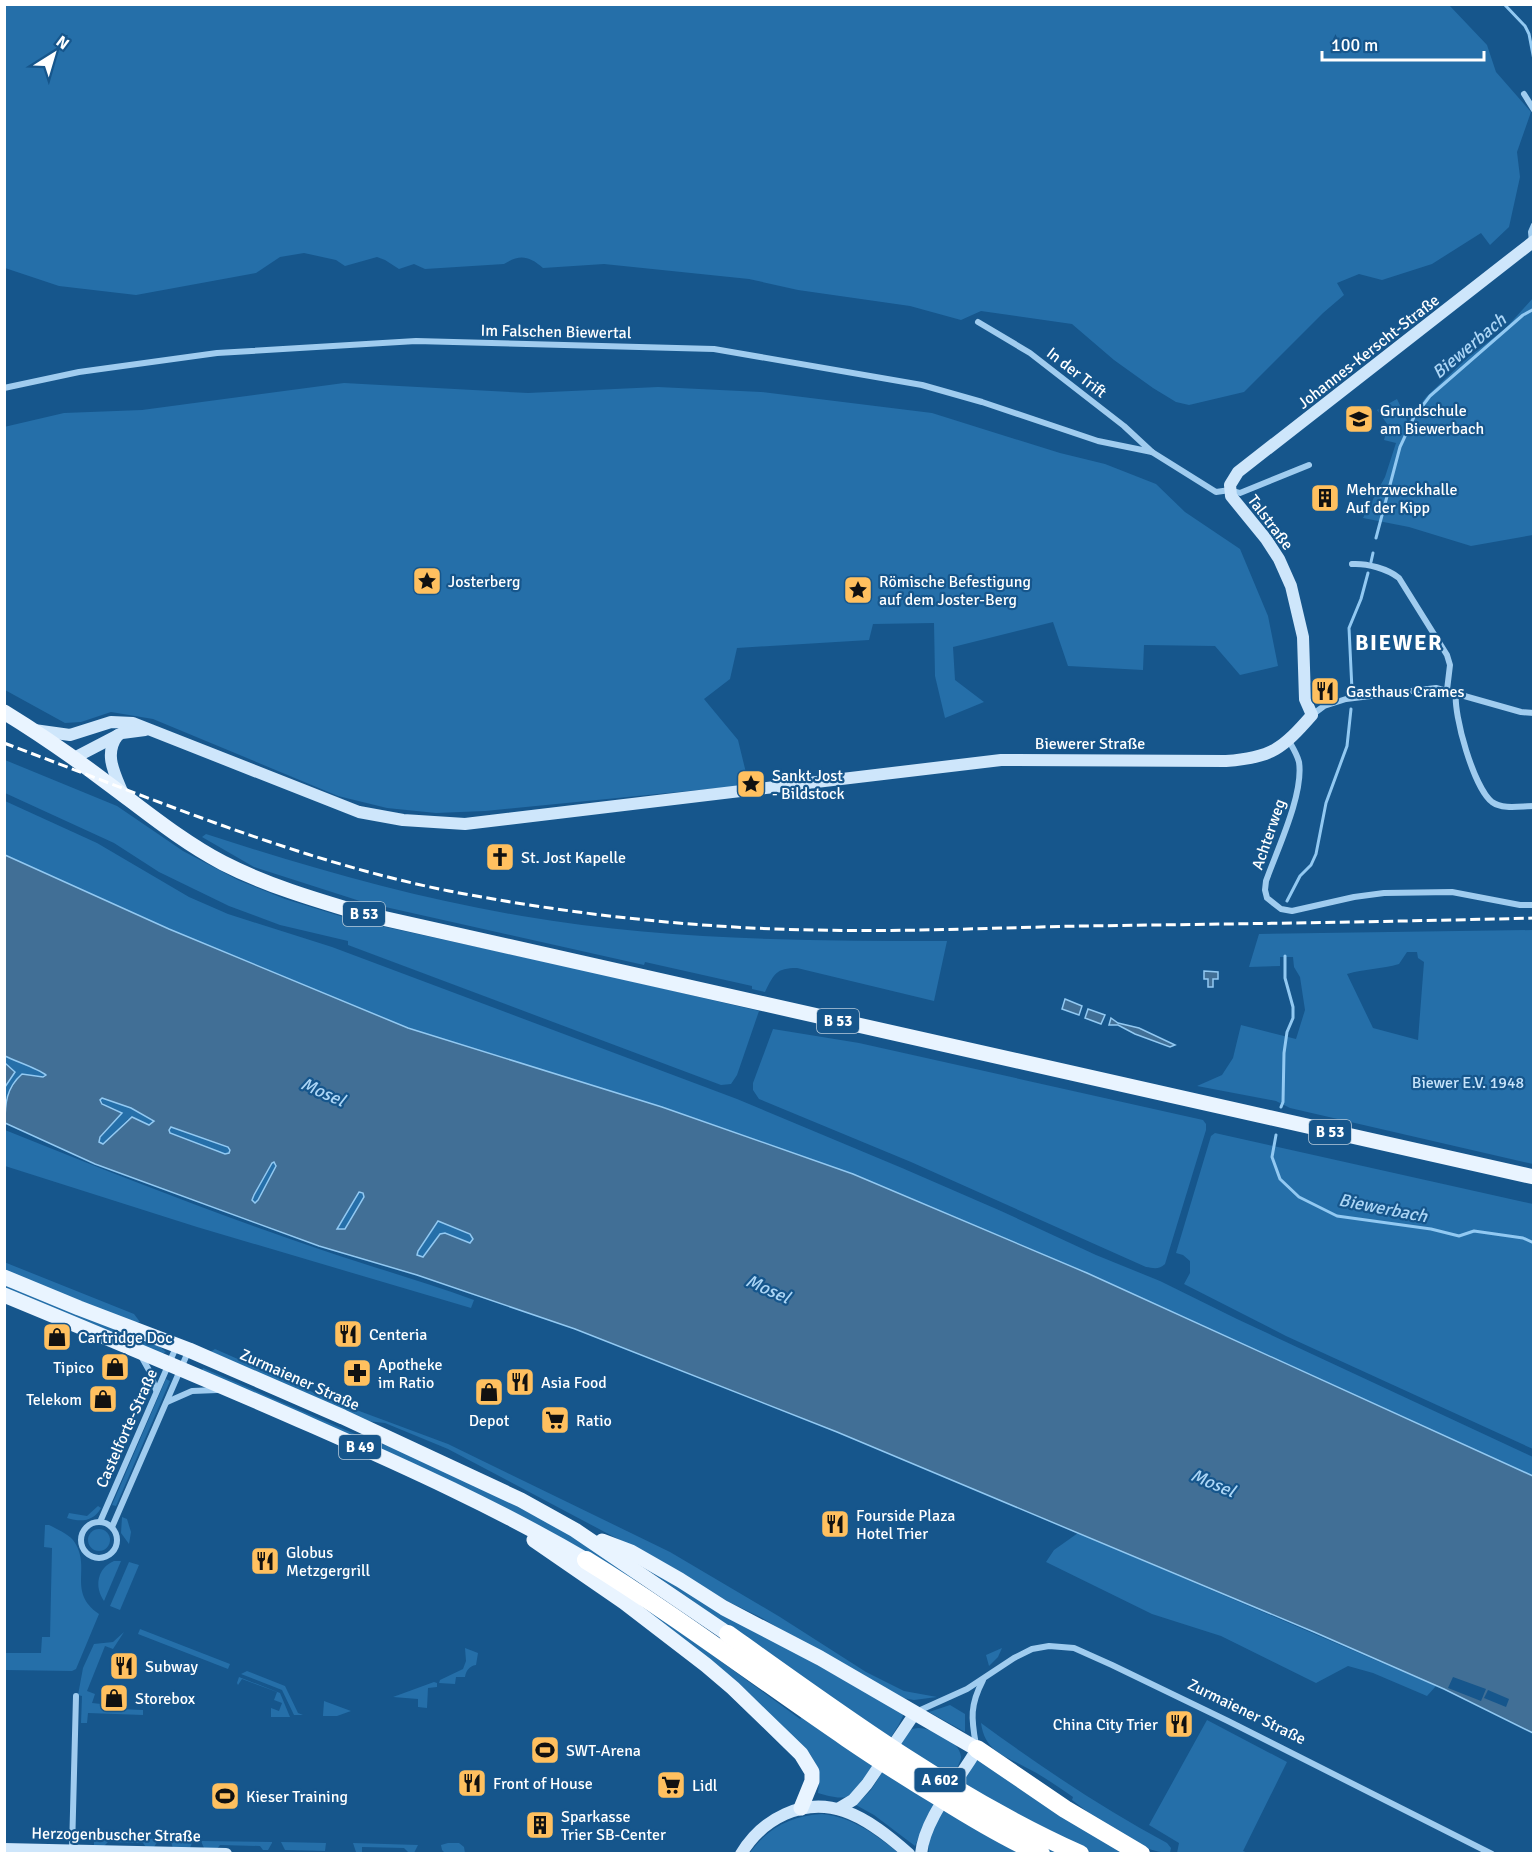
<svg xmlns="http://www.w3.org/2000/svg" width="1538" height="1858" viewBox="0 0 1538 1858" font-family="Signika,sans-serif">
<rect width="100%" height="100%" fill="#16568c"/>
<g fill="#256fa9" fill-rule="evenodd">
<path d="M 5,4 L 1449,5 L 1487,45 L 1496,72 L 1531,112 L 1517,152 L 1520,177 L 1509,227 L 1490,245 L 1481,233 L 1432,264 L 1382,280 L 1359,274 L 1337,283 L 1344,295 L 1323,313 L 1244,392 L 1189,405 L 1176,402 L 1153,388 L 1114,360 L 1072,324 L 981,311 L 961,320 L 910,306 L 798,290 L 749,279 L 604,264 L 543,268 C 529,256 520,254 504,264 L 425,269 L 414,264 L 399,269 L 385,260 L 377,257 L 345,266 L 336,260 L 304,253 L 280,257 L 256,273 L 136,295 L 59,286 L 5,268 Z"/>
<polygon points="1533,298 1533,535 1471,546 1409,527 1363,518 1385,477 1396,443 1384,440 1388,425 1377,410 1397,399 1408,422 1426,397 1466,359 1505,329"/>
<polygon points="344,383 528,393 658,387 761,392 932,413 1060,453 1105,464 1156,484 1185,512 1240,549 1268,616 1278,666 1240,675 1215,646 1144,645 1143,670 1068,666 1053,622 953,647 955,680 984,702 945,718 935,676 934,623 873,624 869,640 737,648 730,679 704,699 738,740 749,785 485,811 436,813 387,808 338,796 153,719 111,712 81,722 65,723 5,690 4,427 64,413 142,410"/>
<polygon points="5,760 117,806 183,851 238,880 285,899 353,920 588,971 759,1011 737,1075 731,1084 721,1085 348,945 348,941 280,925 229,906 159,872 114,843 5,793"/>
<polygon points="5,801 97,843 189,897 228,914 332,947 737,1099 902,1168 1001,1211 1096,1255 1160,1281 1237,1319 1533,1457 1533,1476 1087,1273 853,1174 662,1107 408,1028 169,929 5,855"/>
<path d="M 206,834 C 310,868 415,898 522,916 C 662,940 806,941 947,941 L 934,1001 L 797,968 C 776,968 774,974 765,992 L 752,989 L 752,986 L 645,962 L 644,965 L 363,902 L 254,867 L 202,837 Z"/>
<path d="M 1533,930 L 1533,1164 L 1290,1108 L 1276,1101 L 1197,1086 L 1222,1075 L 1233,1058 L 1241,1025 L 1296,1039 L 1305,1010 L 1300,977 L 1294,967 L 1293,957 L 1280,957 L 1280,966 L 1249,967 L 1259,934 ZM 1407,952 L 1417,952 L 1418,958 L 1424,962 L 1418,1040 L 1373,1028 L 1347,974 C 1364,969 1382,969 1399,964 Z"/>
<path d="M 773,1029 L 859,1043 L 1203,1120 L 1206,1124 L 1206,1130 L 1165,1264 C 1159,1270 1153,1268 1146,1267 L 911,1162 L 759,1099 L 753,1090 L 753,1083 Z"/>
<path d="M 5,1056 C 15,1061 39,1069 46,1075 L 43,1077 L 22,1074 L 18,1078 L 5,1100 L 5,1087 L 15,1072 L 5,1063 Z"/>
<path d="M 102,1098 L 131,1108 L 154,1121 L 149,1125 L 128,1119 L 103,1144 L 99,1142 L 100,1138 L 122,1113 C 115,1107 105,1107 100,1100 Z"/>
<polygon points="171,1127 228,1147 230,1150 229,1153 225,1154 169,1133"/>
<path d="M 5,1130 C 109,1172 213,1213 319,1249 C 371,1267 423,1281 474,1300 L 471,1308 L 197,1227 L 5,1166 Z"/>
<polygon points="1215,1133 1533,1204 1533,1449 1286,1336 1184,1284 1190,1273 1190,1261 1183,1255 1176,1253 1211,1136"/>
<polygon points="274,1162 276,1166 258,1200 255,1203 252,1200 254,1195 272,1163"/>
<polygon points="359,1192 363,1193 364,1197 345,1229 336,1229"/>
<polygon points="439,1221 471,1234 473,1239 471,1243 445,1233 440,1234 423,1257 417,1255 418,1251"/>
<polygon points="4,1262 134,1314 140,1322 133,1322 5,1271"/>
<polygon points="4,1284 158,1345 166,1352 161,1354 5,1288"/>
<polygon points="215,1349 335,1402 448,1444 670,1552 780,1617 866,1672 904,1691 937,1697 914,1700 903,1698 814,1650 762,1618 727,1601 667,1565 448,1449 385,1423 366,1421 210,1352"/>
<polygon points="203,1368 364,1438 404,1451 478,1486 572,1535 635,1577 633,1580 201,1372"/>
<polygon points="166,1379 170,1381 116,1506 112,1505"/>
<path d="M 98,1506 L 101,1508 C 93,1522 81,1522 67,1518 L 69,1513 L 87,1516 Z"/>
<polygon points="122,1517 127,1519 131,1532 129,1544 121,1533"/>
<path d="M 45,1525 L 49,1525 C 57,1529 68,1534 73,1540 C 93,1567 66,1591 99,1614 L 76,1669 L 72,1671 L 5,1670 L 5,1653 L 41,1653 L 42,1637 L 50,1637 L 52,1548 L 44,1547 Z"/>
<circle cx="99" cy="1540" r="11"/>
<polygon points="1078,1533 1436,1686 1427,1696 1373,1673 1348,1666 1316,1683 1221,1636 1152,1614 1046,1562 1054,1550"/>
<path d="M 572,1559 L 693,1641 L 800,1719 L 820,1689 L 642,1566 L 902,1713 L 903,1716 L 898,1726 C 888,1741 861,1792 846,1797 C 837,1799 826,1795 818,1793 C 820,1775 820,1770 810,1754 Z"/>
<path d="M 114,1561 L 121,1561 L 104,1601 C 94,1587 97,1568 114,1561 Z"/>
<polygon points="129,1562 139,1565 120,1610 110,1606"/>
<polygon points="140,1629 230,1664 228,1669 138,1634"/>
<polygon points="124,1632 113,1649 105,1646 87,1691 95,1694 92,1703 120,1706 120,1709 143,1710 143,1715 88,1713 87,1723 81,1723 82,1696 78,1695 83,1668 94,1644 113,1642"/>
<path d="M 465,1648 L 478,1653 L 476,1665 C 469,1666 466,1671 465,1677 L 456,1677 L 455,1684 L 439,1683 L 440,1680 L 463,1669 L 466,1661 Z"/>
<polygon points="1002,1648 998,1657 989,1666 986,1655"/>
<polygon points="247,1671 285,1686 298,1713 303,1715 294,1715 282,1690 241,1674"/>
<polygon points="239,1677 280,1693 290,1717 256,1717 271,1717 271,1708 279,1711 282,1703 274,1700 277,1692 242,1679 238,1685 237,1683"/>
<polygon points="434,1682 437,1683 437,1687 428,1688 427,1708 418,1707 418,1699 393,1697"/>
<polygon points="324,1701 351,1711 337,1716 323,1716"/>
<polygon points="950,1705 965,1714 965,1732 929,1712"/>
<polygon points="1207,1720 1287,1762 1243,1851 1248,1853 1177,1853 1179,1843 1149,1825"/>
<path d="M 981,1723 C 1041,1767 1102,1808 1167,1843 L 1171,1848 L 1170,1853 C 1139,1853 1097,1819 1072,1800 L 1073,1797 C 1058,1787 1042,1775 1025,1767 C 1004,1755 985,1752 981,1723 Z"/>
<path d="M 918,1728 C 931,1728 960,1740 961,1757 C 961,1760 959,1763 958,1766 L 926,1819 L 915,1846 L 874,1815 L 856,1805 L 871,1790 L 908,1732 L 912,1729 Z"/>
<path d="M 977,1759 L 1128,1853 L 929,1854 C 924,1828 963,1781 977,1759 Z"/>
<path d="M 822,1814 C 853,1817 876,1835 900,1854 L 749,1854 C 768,1827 791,1816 822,1814 Z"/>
<polygon points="94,1838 159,1839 154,1847 146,1847 143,1843 108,1842 104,1846 94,1846"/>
<polygon points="170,1839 193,1840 190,1848 173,1848"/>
<polygon points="201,1841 272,1842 272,1843 268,1850 263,1850 260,1846 220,1845 217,1849 204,1848"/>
<polygon points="281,1842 326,1843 325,1851 285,1850"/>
<polygon points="353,1843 418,1845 414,1853 408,1852 404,1848 362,1847 362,1852 356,1852"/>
<polygon points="448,1843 459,1843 464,1847 465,1853 445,1853 442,1850 441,1845"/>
</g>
<g fill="#416f96" stroke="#92c9f2" stroke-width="1.5" fill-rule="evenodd">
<path d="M 5,855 L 169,929 L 408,1028 L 662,1107 L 853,1174 L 1087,1273 L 1533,1476 L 1533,1733 L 1444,1689 L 1314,1632 L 837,1432 L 575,1329 L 417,1275 L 319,1246 L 95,1164 L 5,1123 C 5,1104 6,1088 22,1074 L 43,1077 L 46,1075 C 39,1069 15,1061 5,1056 ZM 102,1098 L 131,1108 L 154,1121 L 149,1125 L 132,1117 L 103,1144 L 99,1142 L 100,1137 L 122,1113 L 102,1104 L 100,1100 ZM 171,1127 L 228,1147 L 230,1150 L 229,1153 L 225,1154 L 170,1133 L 169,1130 ZM 274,1162 L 276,1166 L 258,1200 L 255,1203 L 252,1200 L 254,1195 L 272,1163 ZM 359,1192 L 363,1193 L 364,1197 L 345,1229 L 337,1229 ZM 438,1221 L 470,1234 L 473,1239 L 470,1243 L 445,1233 L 440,1234 L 423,1257 L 417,1255 L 418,1251 Z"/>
<polygon points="1204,971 1218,972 1218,979 1213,979 1213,987 1208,987 1208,979 1204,979"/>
<polygon points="1065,999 1082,1006 1079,1015 1062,1009"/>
<polygon points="1088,1009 1105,1015 1101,1024 1085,1018"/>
<polygon points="1111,1018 1118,1023 1139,1028 1175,1045 1170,1047 1135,1034 1118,1025 1109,1025"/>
<polygon points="5,1063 15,1072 5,1087"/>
</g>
<g fill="#16568c">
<polygon points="1453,1677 1486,1689 1481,1701 1448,1688"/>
<polygon points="1488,1690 1509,1699 1506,1707 1484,1698"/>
</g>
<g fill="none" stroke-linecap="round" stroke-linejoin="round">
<g stroke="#92c9f2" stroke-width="3">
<polyline points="1504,4 1525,26 1529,34 1534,60"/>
<polyline points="1376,538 1400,447 1414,417 1430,396 1523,315 1534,309"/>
<polyline points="1371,562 1373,553"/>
<polyline points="1352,690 1349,628 1361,599 1368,573"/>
<polyline points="1287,901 1300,876 1311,865 1316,854 1326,803 1347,746 1351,709"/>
<polyline points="1281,1107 1283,1102 1284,1053 1287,1032 1293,1018 1293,1007 1285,978 1285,956"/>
<polyline points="1276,1135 1272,1157 1280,1179 1299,1197 1337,1216 1431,1229 1459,1236 1474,1231 1523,1238 1534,1243"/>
</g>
<g stroke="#a0ccef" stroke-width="6">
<polyline points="1524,94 1534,110"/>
<polyline points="1532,242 1531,232 1534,225"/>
<polyline points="978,322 1030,353 1124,426 1152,452"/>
<polyline points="4,388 79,372 217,353 416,341 714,349 922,385 982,402 1098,441 1152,452 1216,492 1230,490 1240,493 1309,465"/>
<path d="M 1352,564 C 1367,563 1388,569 1399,578 L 1447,655 L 1450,665 L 1447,690"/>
<path d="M 1456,692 C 1453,715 1474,788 1492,802 C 1503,810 1521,806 1534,806"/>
<polyline points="1312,715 1324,706 1346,699 1436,688 1521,712 1534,713"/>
<path d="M 1289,741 C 1293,748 1297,754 1299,762 C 1304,794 1277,850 1266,881 L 1265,890 L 1267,898 L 1281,909 L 1292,911 L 1354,897 L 1384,893 L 1452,892 L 1520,905 L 1534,905"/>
<polyline points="141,1356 150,1372 156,1390"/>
<polyline points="167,1402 192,1391 217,1390"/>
<polyline points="100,1522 177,1345"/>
<circle cx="99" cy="1540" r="18"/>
<polyline points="112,1527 188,1352"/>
<polyline points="916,1712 967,1689 1014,1658 1032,1649 1049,1646 1074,1648 1112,1665 1228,1721 1492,1854"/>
<path d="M 976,1745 C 971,1718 970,1705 983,1680"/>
<polyline points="72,1850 76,1696"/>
</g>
<g stroke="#cee6fb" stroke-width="12">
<path d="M 34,730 L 70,735 L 111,722 L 133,723 L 359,812 L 403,820 L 465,824 L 1001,760 L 1226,761 C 1272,758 1283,748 1312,715 L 1305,699 L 1303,637 L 1291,586 L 1279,559 L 1266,539 L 1231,496 L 1230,485 L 1238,472 L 1534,241"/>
<path d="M 118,735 C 103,754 115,774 123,794"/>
<polyline points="74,758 122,733 145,730"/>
<polyline points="838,1809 853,1800 867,1784 915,1713"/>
<polyline points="4,1849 226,1854"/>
<path d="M 741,1854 C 762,1819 803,1797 844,1811 C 868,1819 890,1837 909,1854"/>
<path d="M 921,1854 C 925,1816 959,1781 977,1749"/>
</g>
<g stroke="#e9f4ff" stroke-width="15">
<path d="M 4,712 C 40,734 73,757 106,782 C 144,810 181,841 223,863 C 266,885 313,899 360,913 L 1534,1177"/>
<polyline points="4,1277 79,1308 189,1350 343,1417 521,1500 575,1530 728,1634"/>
<path d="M 4,1295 C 108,1338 211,1381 313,1426 C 406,1467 499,1509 586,1560"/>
<polyline points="534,1540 624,1602 706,1665 733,1688 801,1754 812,1772 812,1781 801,1808"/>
<polyline points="602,1541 631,1552 680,1580 724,1608 820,1658 977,1749"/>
</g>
<g stroke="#fff" stroke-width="18">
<path d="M 586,1560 C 708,1635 819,1726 942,1799 C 974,1819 1006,1838 1041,1854"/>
<path d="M 728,1634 C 841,1715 953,1797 1080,1854"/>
<polyline points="977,1749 1065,1809 1141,1854"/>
</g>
<path stroke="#fff" stroke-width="3" stroke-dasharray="10 4.5" stroke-linecap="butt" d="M 4,743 C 151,798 295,860 449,891 C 569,914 692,928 814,930 C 903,932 992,928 1080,926 C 1231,924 1382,922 1534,918"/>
</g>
<defs>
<g id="school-square" transform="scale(1.5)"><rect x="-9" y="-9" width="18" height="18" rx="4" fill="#ffc05f" stroke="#16568c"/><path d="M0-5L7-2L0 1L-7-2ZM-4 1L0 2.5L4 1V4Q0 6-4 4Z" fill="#111"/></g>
<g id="building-square" transform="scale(1.5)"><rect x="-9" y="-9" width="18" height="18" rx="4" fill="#ffc05f" stroke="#16568c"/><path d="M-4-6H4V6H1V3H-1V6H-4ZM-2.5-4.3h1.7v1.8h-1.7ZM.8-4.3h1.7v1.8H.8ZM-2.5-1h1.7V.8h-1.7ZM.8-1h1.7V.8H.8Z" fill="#111"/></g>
<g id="sight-square" transform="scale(1.5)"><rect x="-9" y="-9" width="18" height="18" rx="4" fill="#ffc05f" stroke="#16568c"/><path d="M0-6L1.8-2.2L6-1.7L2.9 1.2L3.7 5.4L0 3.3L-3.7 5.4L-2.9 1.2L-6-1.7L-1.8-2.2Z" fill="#111"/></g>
<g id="restaurant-square" transform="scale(1.5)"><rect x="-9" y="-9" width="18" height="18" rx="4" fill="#ffc05f" stroke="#16568c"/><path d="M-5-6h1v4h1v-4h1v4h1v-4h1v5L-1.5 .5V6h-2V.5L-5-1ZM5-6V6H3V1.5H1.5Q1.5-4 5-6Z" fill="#111"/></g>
<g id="church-square" transform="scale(1.5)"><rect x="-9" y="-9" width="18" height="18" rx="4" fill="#ffc05f" stroke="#16568c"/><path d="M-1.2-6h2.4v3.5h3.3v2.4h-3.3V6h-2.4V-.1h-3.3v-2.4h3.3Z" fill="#111"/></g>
<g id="shop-square" transform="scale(1.5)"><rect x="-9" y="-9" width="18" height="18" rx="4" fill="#ffc05f" stroke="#16568c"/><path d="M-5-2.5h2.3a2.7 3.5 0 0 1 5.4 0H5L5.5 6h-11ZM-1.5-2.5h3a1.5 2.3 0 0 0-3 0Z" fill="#111"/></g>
<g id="pharmacy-square" transform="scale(1.5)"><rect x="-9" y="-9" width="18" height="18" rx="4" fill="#ffc05f" stroke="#16568c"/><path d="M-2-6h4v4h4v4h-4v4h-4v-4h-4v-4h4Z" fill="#111"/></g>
<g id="supermarket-square" transform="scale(1.5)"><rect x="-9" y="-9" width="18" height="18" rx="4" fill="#ffc05f" stroke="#16568c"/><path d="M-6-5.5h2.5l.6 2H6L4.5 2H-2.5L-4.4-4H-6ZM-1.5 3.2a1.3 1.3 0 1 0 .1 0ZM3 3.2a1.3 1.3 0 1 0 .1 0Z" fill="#111"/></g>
<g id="stadium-square" transform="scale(1.5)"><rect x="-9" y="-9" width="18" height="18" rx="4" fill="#ffc05f" stroke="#16568c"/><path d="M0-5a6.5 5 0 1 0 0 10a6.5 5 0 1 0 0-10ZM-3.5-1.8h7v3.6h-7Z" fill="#111"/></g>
</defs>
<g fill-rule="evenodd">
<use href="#school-square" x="1359" y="419"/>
<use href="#building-square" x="1325" y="498"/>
<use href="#sight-square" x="427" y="581"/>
<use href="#sight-square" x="858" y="590"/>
<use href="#restaurant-square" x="1325" y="691"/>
<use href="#sight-square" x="751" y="784"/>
<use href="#church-square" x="500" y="857"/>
<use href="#restaurant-square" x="348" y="1334"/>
<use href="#shop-square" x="57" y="1337"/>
<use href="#shop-square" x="115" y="1367"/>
<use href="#pharmacy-square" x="357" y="1373"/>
<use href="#restaurant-square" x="520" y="1382"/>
<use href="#shop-square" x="489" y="1392"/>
<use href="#shop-square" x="103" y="1399"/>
<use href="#supermarket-square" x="555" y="1420"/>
<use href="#restaurant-square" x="835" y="1524"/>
<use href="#restaurant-square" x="265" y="1561"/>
<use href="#restaurant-square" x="124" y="1666"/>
<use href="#shop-square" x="114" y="1698"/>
<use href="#restaurant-square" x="1179" y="1724"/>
<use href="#stadium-square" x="545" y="1750"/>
<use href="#restaurant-square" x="472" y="1783"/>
<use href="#supermarket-square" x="671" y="1785"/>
<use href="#stadium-square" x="225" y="1796"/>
<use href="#building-square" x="540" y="1825"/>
</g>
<g text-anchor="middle" stroke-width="4.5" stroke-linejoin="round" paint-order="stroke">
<g fill="#16568c" stroke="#b9ccdc" stroke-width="1.5">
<rect x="343" y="902" width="42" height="24" rx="4.5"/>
<rect x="817" y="1009" width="42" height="24" rx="4.5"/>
<rect x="1309" y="1120" width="42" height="24" rx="4.5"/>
<rect x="339" y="1435" width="42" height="24" rx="4.5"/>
<rect x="914.5" y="1768" width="51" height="24" rx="4.5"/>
</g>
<g font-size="15" font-weight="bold" fill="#fff">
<text x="364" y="919">B 53</text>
<text x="838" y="1026">B 53</text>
<text x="1330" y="1137">B 53</text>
<text x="360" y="1452">B 49</text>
<text x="940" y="1785">A 602</text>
</g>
<g font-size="16" fill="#fff" stroke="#16568c">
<text transform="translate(556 331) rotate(1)" y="6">Im Falschen Biewertal</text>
<text transform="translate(1368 351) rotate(-38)" y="6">Johannes-Kerscht-Straße</text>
<text transform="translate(1077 372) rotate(38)" y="6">In der Trift</text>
<text transform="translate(1271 522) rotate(53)" y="6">Talstraße</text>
<text x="1090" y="749">Biewerer Straße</text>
<text transform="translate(1268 834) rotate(-71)" y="6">Achterweg</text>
<text transform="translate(300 1379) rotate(24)" y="6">Zurmaiener Straße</text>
<text transform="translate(126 1428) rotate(-66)" y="6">Castelforte-Straße</text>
<text transform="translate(1247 1711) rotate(26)" y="6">Zurmaiener Straße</text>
<text transform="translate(116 1834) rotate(1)" y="6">Herzogenbuscher Straße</text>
</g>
<g font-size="16" fill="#fff" stroke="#16568c" text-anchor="start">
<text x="1380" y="416">Grundschule<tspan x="1380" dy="18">am Biewerbach</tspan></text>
<text x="1346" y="495">Mehrzweckhalle<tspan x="1346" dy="18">Auf der Kipp</tspan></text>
<text x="448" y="587">Josterberg</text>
<text x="879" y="587">Römische Befestigung<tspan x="879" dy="18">auf dem Joster-Berg</tspan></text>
<text x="1346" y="697">Gasthaus Crames</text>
<text x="772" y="781">Sankt Jost<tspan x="772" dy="18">- Bildstock</tspan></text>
<text x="521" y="863">St. Jost Kapelle</text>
<text x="369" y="1340">Centeria</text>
<text x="78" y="1343">Cartridge Doc</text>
<text x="378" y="1370">Apotheke<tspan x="378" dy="18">im Ratio</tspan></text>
<text x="94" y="1373" text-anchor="end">Tipico</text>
<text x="541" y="1388">Asia Food</text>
<text x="82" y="1405" text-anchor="end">Telekom</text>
<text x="489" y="1426" text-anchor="middle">Depot</text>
<text x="576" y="1426">Ratio</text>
<text x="856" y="1521">Fourside Plaza<tspan x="856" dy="18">Hotel Trier</tspan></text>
<text x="286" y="1558">Globus<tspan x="286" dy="18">Metzgergrill</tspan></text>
<text x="145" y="1672">Subway</text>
<text x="135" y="1704">Storebox</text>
<text x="1158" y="1730" text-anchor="end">China City Trier</text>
<text x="566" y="1756">SWT-Arena</text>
<text x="493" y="1789">Front of House</text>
<text x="692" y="1791">Lidl</text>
<text x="246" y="1802">Kieser Training</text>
<text x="561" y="1822">Sparkasse<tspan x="561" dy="18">Trier SB-Center</tspan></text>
</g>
<g font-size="16" fill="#c7e4fb" stroke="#16568c">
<text x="1468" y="1088">Biewer E.V. 1948</text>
</g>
<g font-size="18" font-style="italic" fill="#acd6f6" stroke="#16568c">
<text transform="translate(1469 346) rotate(-40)" y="6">Biewerbach</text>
<text transform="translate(323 1092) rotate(24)" y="6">Mosel</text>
<text transform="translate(1383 1208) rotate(11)" y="6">Biewerbach</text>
<text transform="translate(768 1289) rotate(24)" y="6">Mosel</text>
<text transform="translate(1213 1483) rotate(23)" y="6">Mosel</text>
</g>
<g font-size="22" font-weight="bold" letter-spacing="1.5" fill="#fff" stroke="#16568c">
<text x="1399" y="650">BIEWER</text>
</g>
</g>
<rect width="1538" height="1858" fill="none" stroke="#ffffff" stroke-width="12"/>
<g transform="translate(54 54) rotate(37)" stroke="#16568c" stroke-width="4.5" paint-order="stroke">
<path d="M0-4.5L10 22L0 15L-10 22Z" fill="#ffffff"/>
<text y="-9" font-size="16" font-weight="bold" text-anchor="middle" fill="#ffffff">N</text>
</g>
<path d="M1322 51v9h162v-9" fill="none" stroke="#ffffff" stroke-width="3"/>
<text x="1331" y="51" font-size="18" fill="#ffffff" stroke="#16568c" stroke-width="4.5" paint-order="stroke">100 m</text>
</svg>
